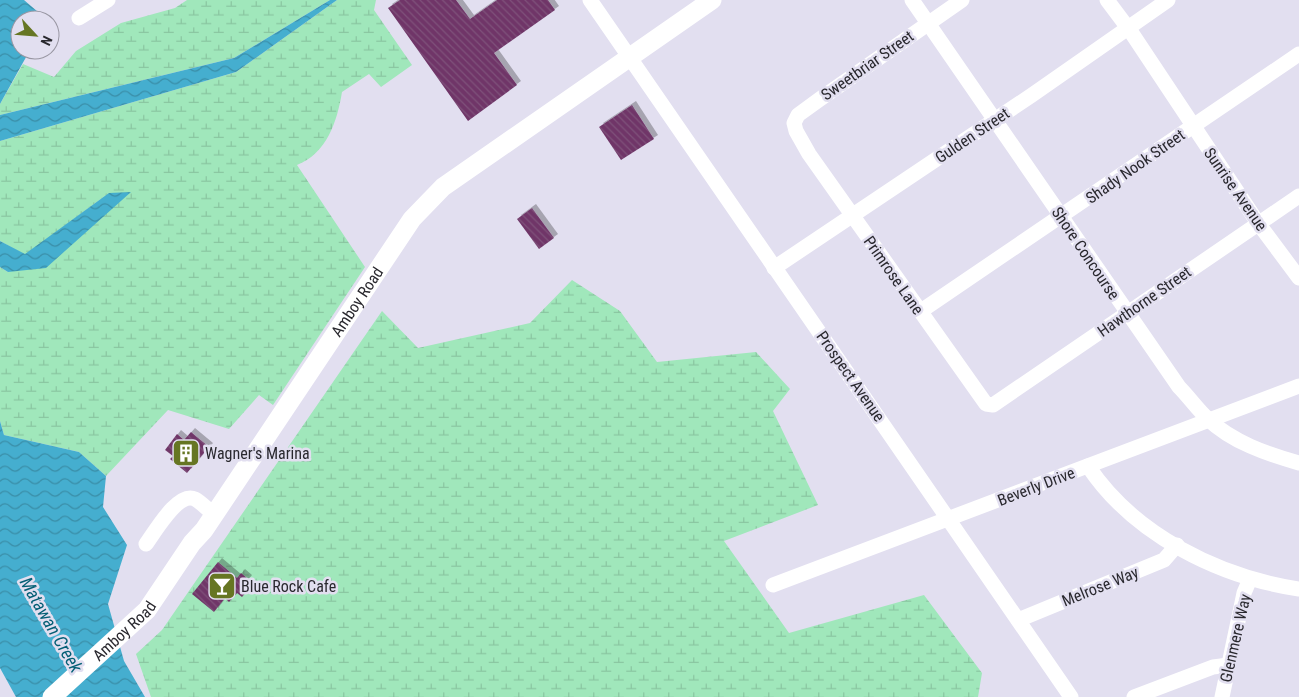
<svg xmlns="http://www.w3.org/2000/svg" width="1299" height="697" viewBox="0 0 1299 697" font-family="'Roboto Condensed',sans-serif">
<defs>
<pattern id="wetland-marsh" width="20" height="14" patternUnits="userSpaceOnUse" patternTransform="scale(1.25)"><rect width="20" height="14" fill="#a0e7bb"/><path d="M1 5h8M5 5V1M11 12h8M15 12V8" fill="none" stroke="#8ac6a1"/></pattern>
<pattern id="water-waves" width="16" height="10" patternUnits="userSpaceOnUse" patternTransform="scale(1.25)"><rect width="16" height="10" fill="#45aecf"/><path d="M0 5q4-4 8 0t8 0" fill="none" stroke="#3a8ea8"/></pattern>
<pattern id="building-back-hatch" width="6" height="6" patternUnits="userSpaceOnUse" patternTransform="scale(1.25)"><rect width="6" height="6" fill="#6f3668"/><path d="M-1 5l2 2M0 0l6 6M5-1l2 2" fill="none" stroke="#7f517a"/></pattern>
<filter id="shadow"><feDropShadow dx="4" dy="-4" stdDeviation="0" flood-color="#0004"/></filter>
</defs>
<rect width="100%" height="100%" fill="#e2dff0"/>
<g fill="url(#wetland-marsh)">
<polygon points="187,0 330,0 234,58 0,115 0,104 23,64 54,77 76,51 121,23 175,8"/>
<path d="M 337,0 L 376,0 L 374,10 L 412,65 L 381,87 L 369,74 L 342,92 C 337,122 327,153 297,165 L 365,267 L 273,405 L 259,395 L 229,429 L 168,410 L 106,476 L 79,452 L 4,435 L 0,421 L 0,267 L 8,272 L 109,193 L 25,255 L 0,241 L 0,141 L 236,72 Z"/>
<polygon points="572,280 620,311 657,362 756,352 790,389 773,411 818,505 724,541 789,633 924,595 982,673 978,697 151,697 136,654 162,630 382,311 418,348 530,323"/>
</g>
<g fill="url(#water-waves)">
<polygon points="0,0 24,0 38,12 37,20 20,20 20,50 30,50 0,104"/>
<polygon points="330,0 337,0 236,72 0,141 0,115 234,58"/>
<polygon points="131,192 46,268 8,272 0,267 0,241 25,254 109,193"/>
<polygon points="0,421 4,435 79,452 106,476 103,507 127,545 108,604 124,661 145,697 16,697 0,668"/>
</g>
<g fill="url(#building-back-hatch)" filter="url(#shadow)">
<polygon points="400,0 456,0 470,19 497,0 548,0 555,10 494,53 517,85 468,121 388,8"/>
<polygon points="632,105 654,139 621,160 599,127"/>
<polygon points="532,208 554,238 539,249 517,219"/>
<polygon points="191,432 209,447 187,473 170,459 173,456 165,450 177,434 184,440"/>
<polygon points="218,562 237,578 241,573 248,579 244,584 249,589 242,597 237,593 229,602 225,598 214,612 192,594"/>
</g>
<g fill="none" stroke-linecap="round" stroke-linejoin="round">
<g stroke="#fff" stroke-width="15">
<polyline points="590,0 1071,697"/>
<path d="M 912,0 L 1179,387 C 1189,397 1197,409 1208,419 C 1232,442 1267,454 1299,463"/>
<polyline points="962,0 820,99 798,115 794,123 796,131 809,154 986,404 993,405 1299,196"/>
<polyline points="1107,0 1131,32 1258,223 1299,278"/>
<polyline points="79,18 108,0"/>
<polyline points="774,268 1032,95 1168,0"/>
<polyline points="921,311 1299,54"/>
<path d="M 1088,466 C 1134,535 1219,577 1299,589"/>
<path d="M 146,544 C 155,532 178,491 195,499 C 202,503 208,510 214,514"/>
<polyline points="773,585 1299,386"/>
<polyline points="1018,620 1164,560 1177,545"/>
<polyline points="1134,697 1213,667 1229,665"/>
<polyline points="1222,697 1244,593 1250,579"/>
</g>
<path stroke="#fff" stroke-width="19" id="s1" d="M 52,697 L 147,610 L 192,543 L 204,530 L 412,219 L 443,187 L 712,0"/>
</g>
<defs>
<g id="building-square" transform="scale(1.4375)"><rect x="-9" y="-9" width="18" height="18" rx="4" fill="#667623" stroke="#e2dff0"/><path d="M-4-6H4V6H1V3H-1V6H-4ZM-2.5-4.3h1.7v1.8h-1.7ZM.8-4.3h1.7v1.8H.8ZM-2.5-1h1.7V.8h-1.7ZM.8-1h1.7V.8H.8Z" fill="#fff"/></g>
<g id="bar-square" transform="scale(1.4375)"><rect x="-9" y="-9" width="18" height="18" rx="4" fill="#667623" stroke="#e2dff0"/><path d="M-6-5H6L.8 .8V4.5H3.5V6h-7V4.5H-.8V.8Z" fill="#fff"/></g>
</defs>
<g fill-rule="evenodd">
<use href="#building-square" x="186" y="453"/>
<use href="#bar-square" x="222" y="586"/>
</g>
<g text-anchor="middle" stroke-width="5" stroke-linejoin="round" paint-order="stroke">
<g font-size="16" fill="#29282e" stroke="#e2dff0">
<text transform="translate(867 65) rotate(-35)" y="6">Sweetbriar Street</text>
<text transform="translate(972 135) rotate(-34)" y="6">Gulden Street</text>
<text transform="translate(1135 166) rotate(-35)" y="6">Shady Nook Street</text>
<text transform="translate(1236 189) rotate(55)" y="6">Sunrise Avenue</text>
<text transform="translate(1086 253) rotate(56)" y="6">Shore Concourse</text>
<text transform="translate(894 275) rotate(55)" y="6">Primrose Lane</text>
<text transform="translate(1144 301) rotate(-35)" y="6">Hawthorne Street</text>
<text dy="6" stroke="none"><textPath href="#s1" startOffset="502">Amboy Road</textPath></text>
<text transform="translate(851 376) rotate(55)" y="6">Prospect Avenue</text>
<text transform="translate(1036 486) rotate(-21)" y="6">Beverly Drive</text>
<text transform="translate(1100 586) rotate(-22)" y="6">Melrose Way</text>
<text dy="6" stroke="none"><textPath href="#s1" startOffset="98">Amboy Road</textPath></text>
<text transform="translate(1235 638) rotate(-77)" y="6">Glenmere Way</text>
</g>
<g font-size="16" fill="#29282e" stroke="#e2dff0" text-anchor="start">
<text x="205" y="459">Wagner's Marina</text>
<text x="241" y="592">Blue Rock Cafe</text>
</g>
<g font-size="18" font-style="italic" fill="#045f75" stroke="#e2dff0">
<text transform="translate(51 625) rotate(60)" y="6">Matawan Creek</text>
</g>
</g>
<g transform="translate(35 35) rotate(116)"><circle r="24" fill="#e2dff0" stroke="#9896a2"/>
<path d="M0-4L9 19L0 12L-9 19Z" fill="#667623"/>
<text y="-8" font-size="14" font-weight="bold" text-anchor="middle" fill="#29282e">N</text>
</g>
</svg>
